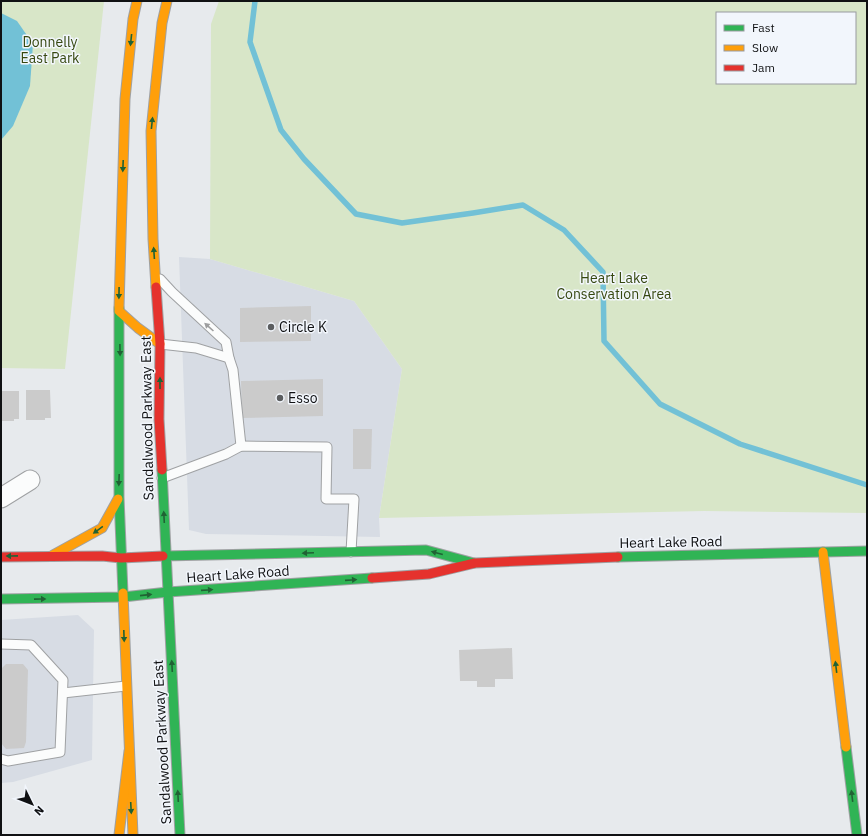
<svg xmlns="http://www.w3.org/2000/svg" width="868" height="836" viewBox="0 0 868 836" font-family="'IBM Plex Sans',sans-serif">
<rect width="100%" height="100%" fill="#e7eaed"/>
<g fill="#d7dce4">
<polygon points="179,257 210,259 354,301 402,369 379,518 380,537 206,534 189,530"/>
<polygon points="78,615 94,630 92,760 13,782 1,783 1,620"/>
</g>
<g fill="#d8e6c8" fill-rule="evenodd">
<polygon points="1,1 104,1 65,369 1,368"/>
<path d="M 219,1 L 867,1 L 867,513 L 704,511 L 379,518 L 402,369 L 354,301 L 210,259 L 211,24 ZM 717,13 L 855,13 L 855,83 L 717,83 Z"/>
</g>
<polygon fill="#72c1d6" points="1,13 17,21 33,44 30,86 13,126 1,140"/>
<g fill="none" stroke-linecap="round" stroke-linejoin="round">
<polyline stroke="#72c1d6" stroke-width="5.5" points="255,1 250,42 281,130 304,159 356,214 402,223 473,213 523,205 564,230 603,272 604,341 660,404 740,444 867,485"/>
</g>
<g fill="#cbcbcb">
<polygon points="311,306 311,341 240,342 240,308"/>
<polygon points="323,379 323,416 242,418 241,381"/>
<polygon points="26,390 50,390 51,418 45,418 45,420 26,420"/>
<polygon points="1,391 19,391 19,419 14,419 14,421 1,421"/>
<polygon points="353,429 372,429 371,469 353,469"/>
<polygon points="512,648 513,679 495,679 495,687 477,687 477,681 460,681 459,650"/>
<polygon points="6,664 23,664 28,670 26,742 24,748 6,749 1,743 1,669"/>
</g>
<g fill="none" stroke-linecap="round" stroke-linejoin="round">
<g stroke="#9fa1a3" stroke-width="11">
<g id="lane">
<polyline points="160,279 172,292 226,342 229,358 233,370 241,446"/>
<polyline points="160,344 196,348 229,358"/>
<polyline points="162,478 226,454 241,446 327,447 326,499 354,499 351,552"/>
<polyline points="1,644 31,645 63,680 60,752 8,761 1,759"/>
<polyline points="63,693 126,686"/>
</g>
</g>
<g stroke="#9fa1a3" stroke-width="21">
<polyline id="street" points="1,498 30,480"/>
</g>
<g stroke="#9fa1a3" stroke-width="11">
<g id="fast">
<polyline points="119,308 119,497 123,593"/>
<polyline points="162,470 180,835"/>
<polyline points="163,556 426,550 474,563"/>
<polyline points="618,557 867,551"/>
<polyline points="1,599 123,597 168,592 372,578"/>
<polyline points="846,747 857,835"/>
</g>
</g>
<g stroke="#9fa1a3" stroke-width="11">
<g id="slow">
<polyline points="156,287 153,239 151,131 162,23 167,1"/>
<polyline points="119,308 125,99 133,19 137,1"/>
<polyline points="119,311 138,328 160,344"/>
<polyline points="823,552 846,747"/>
<polyline points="53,555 102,528 118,499"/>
<polyline points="123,593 133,835"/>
<polyline points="119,835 129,751"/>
</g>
</g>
<g stroke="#9fa1a3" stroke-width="11">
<g id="jam">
<polyline points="156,287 160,344 159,419 162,470"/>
<polyline points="1,557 102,556 121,558 163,556"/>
<polyline points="372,578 429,574 475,563 618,557"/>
</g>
</g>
<use href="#lane" stroke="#fbfcfc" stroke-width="9"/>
<use href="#street" stroke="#fbfcfc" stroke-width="19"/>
<use href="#fast" stroke="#30b455" stroke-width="9"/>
<use href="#slow" stroke="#ff9f0a" stroke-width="9"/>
<use href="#jam" stroke="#e5322d" stroke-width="9"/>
</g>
<defs><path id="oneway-solid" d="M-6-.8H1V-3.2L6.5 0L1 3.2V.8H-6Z"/></defs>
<g fill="#206234">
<use href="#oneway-solid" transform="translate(131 40) rotate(96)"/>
<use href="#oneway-solid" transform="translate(152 123) rotate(-84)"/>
<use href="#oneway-solid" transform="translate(123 166) rotate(92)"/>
<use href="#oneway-solid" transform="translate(154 253) rotate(-94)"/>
<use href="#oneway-solid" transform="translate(119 293) rotate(91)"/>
<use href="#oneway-solid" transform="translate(120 350) rotate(89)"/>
<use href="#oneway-solid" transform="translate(160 383) rotate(-90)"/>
<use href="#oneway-solid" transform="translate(119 480) rotate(92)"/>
<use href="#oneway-solid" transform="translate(164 517) rotate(-93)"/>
<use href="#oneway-solid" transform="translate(98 530) rotate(144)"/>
<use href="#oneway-solid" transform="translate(308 553) rotate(178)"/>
<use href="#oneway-solid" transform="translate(437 553) rotate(-165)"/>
<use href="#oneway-solid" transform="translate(12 556) rotate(179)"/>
<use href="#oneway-solid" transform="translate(351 580) rotate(-4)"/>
<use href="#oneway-solid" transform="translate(207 590) rotate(-4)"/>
<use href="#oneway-solid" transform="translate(146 595) rotate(-6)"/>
<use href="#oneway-solid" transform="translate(40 599) rotate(-1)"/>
<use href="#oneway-solid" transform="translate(124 636) rotate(88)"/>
<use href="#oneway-solid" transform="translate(172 666) rotate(-93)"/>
<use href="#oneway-solid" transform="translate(836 667) rotate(-97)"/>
<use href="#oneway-solid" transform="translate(178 796) rotate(-93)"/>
<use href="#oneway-solid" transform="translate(852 796) rotate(-97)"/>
<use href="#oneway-solid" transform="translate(131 808) rotate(87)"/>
</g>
<use fill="#9d9e9f" href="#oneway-solid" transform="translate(209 327) rotate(-138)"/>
<g fill="#5b5d5f" stroke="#f2f6fc" stroke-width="1.5">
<circle cx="271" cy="327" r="4"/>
<circle cx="280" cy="398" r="4"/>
</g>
<g text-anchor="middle" stroke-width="3" stroke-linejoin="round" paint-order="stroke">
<g font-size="14" fill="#364810" stroke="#f2f6fc">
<text x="50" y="47">Donnelly<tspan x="50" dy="16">East Park</tspan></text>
<text x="614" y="283">Heart Lake<tspan x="614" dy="16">Conservation Area</tspan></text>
</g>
<g font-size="14" fill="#101113" stroke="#f2f6fc" text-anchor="start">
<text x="279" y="332">Circle K</text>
<text x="288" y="403">Esso</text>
</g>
<g font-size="14" fill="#101113" stroke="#f2f6fc">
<text transform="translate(147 418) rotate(-91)" y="5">Sandalwood Parkway East</text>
<text transform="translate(671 542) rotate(-1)" y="5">Heart Lake Road</text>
<text transform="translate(238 574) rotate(-4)" y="5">Heart Lake Road</text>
<text transform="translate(162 742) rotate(-93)" y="5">Sandalwood Parkway East</text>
</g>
</g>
<rect width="868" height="836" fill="none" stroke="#101113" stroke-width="4"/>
<rect x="716" y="12" width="140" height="72" fill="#f2f6fc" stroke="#989a9f"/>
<rect x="724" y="25" width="20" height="6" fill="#30b455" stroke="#989a9f"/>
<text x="752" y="32" font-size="12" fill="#101113">Fast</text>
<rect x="724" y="45" width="20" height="6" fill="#ff9f0a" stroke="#989a9f"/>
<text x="752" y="52" font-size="12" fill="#101113">Slow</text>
<rect x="724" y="65" width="20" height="6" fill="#e5322d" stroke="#989a9f"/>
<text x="752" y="72" font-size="12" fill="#101113">Jam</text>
<g transform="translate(32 804) rotate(133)" stroke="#f2f6fc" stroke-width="3" paint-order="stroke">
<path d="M0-3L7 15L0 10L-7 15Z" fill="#101113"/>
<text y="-6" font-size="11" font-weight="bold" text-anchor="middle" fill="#101113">N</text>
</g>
</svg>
